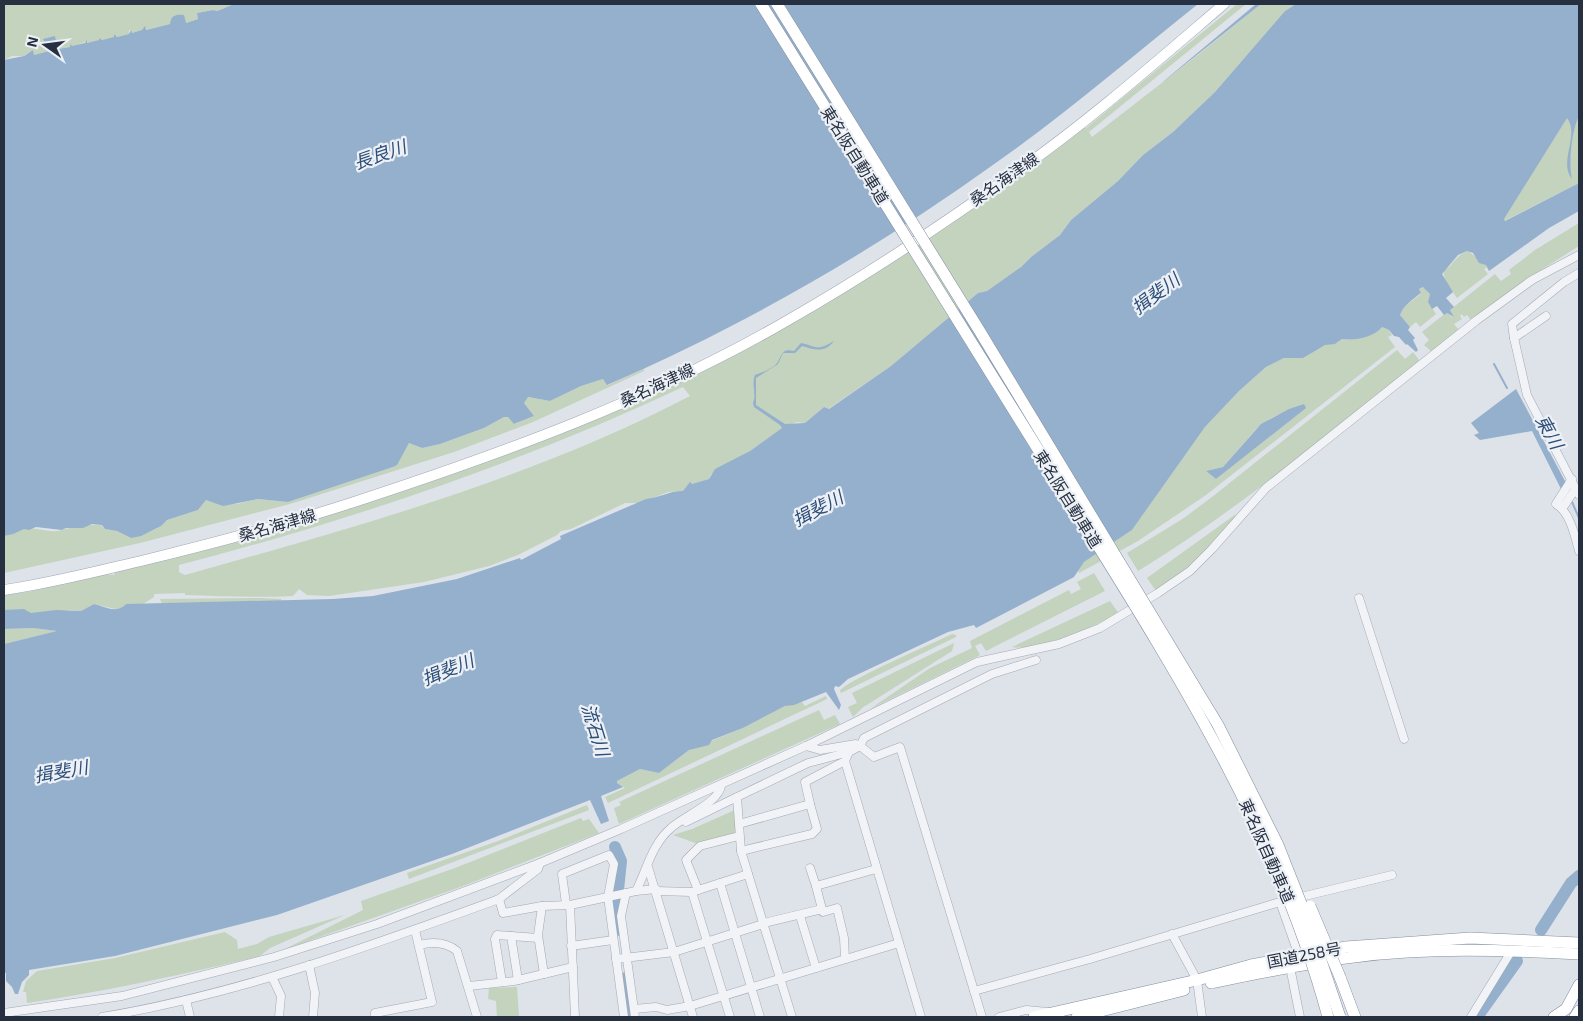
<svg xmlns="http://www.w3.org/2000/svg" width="1583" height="1021" viewBox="0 0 1583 1021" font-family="'Exo 2','Noto Sans JP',sans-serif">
<rect width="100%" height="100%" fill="#dee2e9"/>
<g fill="#c3d3be" fill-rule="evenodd">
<polygon points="4,4 234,4 216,11 213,10 197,13 198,19 185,23 183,15 170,24 145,30 145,27 143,30 131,33 131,30 129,30 129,34 116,37 114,35 115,37 102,40 99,38 100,40 87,43 87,41 72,47 70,44 70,47 57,49 55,36 49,51 34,55 33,50 23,56 12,56 4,60"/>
<path d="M 1237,4 L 1246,4 L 1089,132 L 1092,137 L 1203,51 L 1261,4 L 1296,4 L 1285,11 L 1215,92 L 1173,132 L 1143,155 L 1118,181 L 1071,220 L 1060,235 L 1031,257 L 1021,267 L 987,291 L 978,293 L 891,366 L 828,409 L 824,407 L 805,423 L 797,422 L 786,426 L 750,451 L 711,474 L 709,479 L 692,484 L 683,491 L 668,492 L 640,503 L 625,503 L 571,529 L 561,531 L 557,535 L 518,555 L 489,566 L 424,582 L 329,596 L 307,595 L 299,589 L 293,596 C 258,598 220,596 185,595 L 185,593 L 154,594 L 154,597 L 143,604 L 126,604 L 120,610 L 94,604 L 81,611 L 69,610 L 41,615 L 4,615 L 4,595 L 28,592 L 104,574 L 114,575 L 116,571 L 291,526 L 685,378 L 941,229 L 1003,188 L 1082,128 L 1086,128 ZM 683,387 L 690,396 C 531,479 357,527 185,575 L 179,572 L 179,565 C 352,520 521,463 683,387 Z"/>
<path d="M 1579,116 L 1579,183 L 1504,221 L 1504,219 L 1567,117 C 1579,136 1563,158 1571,177 C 1568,162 1572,129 1579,116 Z"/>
<polygon points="1579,223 1579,246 1530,277 1471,320 1467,315 1464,317 1462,314 1460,316 1462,319 1454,324 1459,330 1432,352 1424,345 1429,340 1422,332 1447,312 1453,318 1450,310 1495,274 1501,281 1511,274 1509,270 1535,250"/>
<path d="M 1468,251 L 1486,265 L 1487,267 L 1484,269 L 1488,274 L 1457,298 L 1446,282 L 1443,271 C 1454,266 1455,255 1468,251 Z"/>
<path d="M 1424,287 L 1430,294 L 1429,303 L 1436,314 L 1420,327 L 1416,322 L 1410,327 L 1400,315 C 1403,306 1413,300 1421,294 L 1419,289 Z"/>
<path d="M 1382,327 L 1389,330 L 1392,335 L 1388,337 L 1395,347 L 1206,495 L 1138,541 L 1079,573 L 1078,569 L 1084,562 L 1132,530 L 1205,427 L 1239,391 L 1266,367 L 1284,358 L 1303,358 L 1325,344 L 1337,343 L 1342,339 C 1355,341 1373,336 1382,327 ZM 1304,404 L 1216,479 L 1206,471 L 1223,467 L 1256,429 L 1269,419 Z"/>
<path d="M 1397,350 L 1405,359 L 1413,352 L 1420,361 C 1328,434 1238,510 1138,571 L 1127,553 L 1184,518 L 1212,497 Z"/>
<path d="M 644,369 L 644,371 L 533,422 L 454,452 L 290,504 L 140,543 L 4,573 L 4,536 C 11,535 15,531 22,529 C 35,526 49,534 62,530 C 74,527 87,524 101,525 L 105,529 L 117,531 L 131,538 L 156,529 L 167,520 L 198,510 L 206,500 L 237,504 L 258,499 L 288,502 L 393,467 L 409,443 L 422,448 L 440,444 L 484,428 L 504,417 L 508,417 L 515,424 L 534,416 L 524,403 L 527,397 L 550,401 L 581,386 L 603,379 L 608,385 Z"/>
<path d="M 1236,514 C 1227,539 1179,575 1156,591 L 1147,578 Z"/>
<polygon points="1094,573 1105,591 986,651 981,643 975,646 980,655 870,709 930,668 972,648 970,641 1069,590 1071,594 1081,589 1077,582"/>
<polygon points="261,598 281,599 281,601 162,604 160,599"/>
<path d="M 1110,601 L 1119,614 C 1095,625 1038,652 1012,647 Z"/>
<polygon points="33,628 58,631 4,644 4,629"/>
<path d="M 952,634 L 956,635 L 956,637 L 841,693 L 840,691 C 845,681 934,643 952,634 Z"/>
<polygon points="954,643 952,651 862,708 853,717 848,707 857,703 852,693"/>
<polygon points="826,696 827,699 608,803 605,797 625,788 617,783 617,781 640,769 659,773 689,750 743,728 785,706 802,702 805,706"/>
<polygon points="819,710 824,720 835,715 840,724 619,824 614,808 621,805 619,802"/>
<polygon points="587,805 589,810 409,879 407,873 498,841"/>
<polygon points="735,810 736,831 734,834 698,844 673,835 692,829"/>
<polygon points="581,818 583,821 589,819 599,833 463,886 283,950 363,910 361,901 455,868"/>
<path d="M 345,915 L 270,948 L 260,956 C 182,975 106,991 27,1003 L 26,992 L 23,992 L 26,981 L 37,971 L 115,958 L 225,932 L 237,940 L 238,949 L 257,944 L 269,937 Z"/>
<polygon points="517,987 519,1016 497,1017 496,1001 488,999 489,988"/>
</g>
<g fill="#95b0cc">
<path d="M 234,4 L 1198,4 C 1129,59 1062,117 990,167 C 870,253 743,326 607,385 L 603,379 L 581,386 L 550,401 L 528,397 L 524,403 L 534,416 L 514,424 L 508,417 L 504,417 L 484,428 L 440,444 L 422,448 L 409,443 L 397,465 L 393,467 L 288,502 L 258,499 L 223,506 L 206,500 L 198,510 L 167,520 L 161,526 L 141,536 L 131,538 L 117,531 L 105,529 L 102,525 L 92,524 L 83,528 L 66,528 L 62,530 L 36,527 L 29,530 L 24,529 L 13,534 L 4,536 L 4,60 L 24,56 L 33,50 L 34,55 L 49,51 L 43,39 L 55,36 L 58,49 L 70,47 L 70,44 L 72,46 L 85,43 L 87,40 L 87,43 L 99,40 L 99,38 L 102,40 L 114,37 L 114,34 L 117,37 L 129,34 L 131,30 L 132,33 L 142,30 L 145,26 L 146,30 L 170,24 C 171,16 175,14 184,15 L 186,23 L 198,19 L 197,13 L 213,10 L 217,11 Z"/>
<polygon points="1256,4 1261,4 1163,82 1165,80"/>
<path d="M 1296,4 L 1579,4 L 1579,116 C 1572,130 1568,163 1572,179 C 1558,162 1580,136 1567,118 L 1504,219 L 1505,221 L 1579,183 L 1579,211 L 1549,228 L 1489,271 L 1486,265 L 1479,263 L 1473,253 L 1467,251 L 1458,255 L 1442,274 L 1453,292 L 1446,298 L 1454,307 L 1450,310 L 1454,317 L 1447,313 L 1444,315 L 1437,306 L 1432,309 L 1428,302 L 1430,294 L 1423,287 L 1419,289 L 1421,293 C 1413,299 1403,306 1400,315 L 1410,327 L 1408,330 L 1415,338 L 1413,340 L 1418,350 L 1416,352 L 1407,344 L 1406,345 L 1399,337 L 1394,336 L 1389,330 L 1382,327 C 1374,337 1356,341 1342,339 L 1335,344 L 1325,345 L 1303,358 L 1284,358 L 1266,367 L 1239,391 L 1205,427 L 1132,530 L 1084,562 L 1074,577 L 976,628 L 974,625 L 948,632 L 848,679 L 839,687 L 835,686 L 834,689 L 841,705 L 839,710 L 826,692 L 794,705 L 785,706 L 743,728 L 712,740 L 709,745 L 689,750 L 659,773 L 640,769 L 617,781 L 617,783 L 623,787 L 601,796 L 609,821 L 601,824 L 590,800 L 452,854 L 277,915 L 115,956 L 29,970 L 29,975 L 22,982 L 18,994 L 15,994 L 12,987 L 6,981 L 6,973 L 4,972 L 4,644 L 57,631 L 33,628 L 4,629 L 4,610 L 24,609 L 31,613 L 56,610 L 81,611 L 94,604 C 106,607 117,614 126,604 L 333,599 L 373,596 L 457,579 L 520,558 L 521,560 L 561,539 L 560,536 L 646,499 C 659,498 669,491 683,491 L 690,482 L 692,484 L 709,479 L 715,469 L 750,451 L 782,428 L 780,425 L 754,407 L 753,403 C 757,394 751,385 755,375 C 761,373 774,368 777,363 C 783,353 782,348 794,351 L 801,343 C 818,347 817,351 834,341 C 825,353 815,350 802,346 L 795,353 L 783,353 L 778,364 L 756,378 L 756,405 L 785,424 L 805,423 L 824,407 L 829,409 L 891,366 L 978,293 L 987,291 L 1021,267 L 1031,257 L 1060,235 L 1071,220 L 1118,181 L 1143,155 L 1173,132 L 1215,92 L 1285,11 Z"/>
<polygon points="1516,389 1566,483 1561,489 1532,431 1480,440 1474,435 1479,433 1471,423"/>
<polygon points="1304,404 1306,408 1216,479 1206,471 1223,467 1261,424 1289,409"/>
</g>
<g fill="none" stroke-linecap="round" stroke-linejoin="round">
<g stroke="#95b0cc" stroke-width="2">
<polyline points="1494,364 1507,388"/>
<polyline points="1572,502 1579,518"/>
</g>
<g stroke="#95b0cc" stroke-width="12">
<polyline points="615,847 621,861 616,909 620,930"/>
<polyline points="1541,930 1571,883 1579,876"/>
<polyline points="626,978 631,1017"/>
<polyline points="1477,1017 1517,961"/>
</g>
<g stroke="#a3a9b3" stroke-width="9">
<g id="minor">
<polyline points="1546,316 1514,338 1527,395 1579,495"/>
<polyline points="1514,338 1512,324 1564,282 1579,273"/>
<path d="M 1572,479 L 1556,504 C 1570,512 1575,536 1579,551"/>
<polyline points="1562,509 1576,488"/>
<polyline points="1359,598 1404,739"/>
<polyline points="806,746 820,750 856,744 860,746 849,752"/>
<polyline points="845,761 921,1017"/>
<polyline points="737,797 808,763 849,752 845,761 805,782 810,804 739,824"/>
<polyline points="686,822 737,797 741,851 792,1017"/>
<polyline points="741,851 812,834 817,829 810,804"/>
<polyline points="648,867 693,1017"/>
<polyline points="810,868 816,886"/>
<polyline points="720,883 760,1017"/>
<polyline points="698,890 686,860 700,846 739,836"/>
<polyline points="636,891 656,889"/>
<polyline points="656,891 692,892 748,874"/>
<polyline points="692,892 730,1017"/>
<polyline points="626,893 621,916 635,1017"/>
<polyline points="499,899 538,869 540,863"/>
<polyline points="1280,902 1299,956"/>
<polyline points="566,904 562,874 609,855 614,864 608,897 624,1017"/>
<polyline points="542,906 538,935 544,974"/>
<polyline points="822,909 816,886 876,869"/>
<polyline points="800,916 816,968"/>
<polyline points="768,922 822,909 823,912 837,908 844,938 845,959"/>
<polyline points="1172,934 1197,980 1202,1017"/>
<polyline points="511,936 538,938"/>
<path d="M 419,945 C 431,942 446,942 457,951 L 477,1017"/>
<polyline points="571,946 613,940"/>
<polyline points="616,959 674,952 763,924"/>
<polyline points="309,965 315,993 313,1017"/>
<polyline points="1290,967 1300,1017"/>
<polyline points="272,977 281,996 279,1017"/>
<polyline points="502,982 495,939 497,935 511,936 518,980"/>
<polyline points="469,986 514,981 573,967"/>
<polyline points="974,991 1090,959 1280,902 1392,875"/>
<polyline points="186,1000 190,1017"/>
<polyline points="634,1009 656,1007 667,1010 690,1006 899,943"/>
<polyline points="4,1013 122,996 274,957 377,924 540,863 621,829 806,746 977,662 1059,644 1100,628 1158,593 1190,571 1212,549 1266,488 1477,320 1532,280 1579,255"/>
<path d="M 102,1017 C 239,994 370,946 499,899 L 503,913 L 542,906 L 570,905"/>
<polyline points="375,1017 375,1013 432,1002 415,930"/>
<path d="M 575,1017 L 570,905 L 636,891 C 647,869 652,844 671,828 C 683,817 719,802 721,786"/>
<polyline points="982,1017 900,747 874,757 860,746 864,738 992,674 1036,660"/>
<polyline points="999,1017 1026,1010 1048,1012"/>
<polyline points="1471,1017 1512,950"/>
</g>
</g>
<g stroke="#9ca6b5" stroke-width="11">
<path id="major" d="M 4,590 C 52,583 98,571 145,560 C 215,543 283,525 351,503 C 501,454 653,399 790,319 C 867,275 942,225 1015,173 C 1088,122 1156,62 1224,4"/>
</g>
<g stroke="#848fa1" stroke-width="12">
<g id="highway">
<polyline points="1340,977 1355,1017"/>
<path d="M 1211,983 C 1259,973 1306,963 1354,957 C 1429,947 1504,950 1579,954"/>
<polyline points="1034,1017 1197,980 1251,965 1346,947 1470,938 1579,943"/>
<polyline points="1077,1017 1184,990"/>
<polyline points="1554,1017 1566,1009 1579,985"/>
<polyline points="1575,1017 1579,1011"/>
</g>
</g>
<use href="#minor" stroke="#f1f3f7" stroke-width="8"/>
<use href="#major" stroke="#fff" stroke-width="10"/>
<use href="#highway" stroke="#fff" stroke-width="11"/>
<g stroke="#848fa1" stroke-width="12" stroke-linecap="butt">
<g id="highway-bridge">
<path d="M 761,4 C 863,168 965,332 1067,496 C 1170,662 1277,827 1328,1017"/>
<polyline points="777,4 979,330 1218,725 1278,845 1306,916 1340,1017"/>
<polyline points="1310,906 1340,977"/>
</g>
</g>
<use href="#highway-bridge" stroke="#fff" stroke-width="11"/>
</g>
<g text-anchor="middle" stroke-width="4.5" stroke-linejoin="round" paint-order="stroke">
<g font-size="16" fill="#263041" stroke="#edf1f6">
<text transform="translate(855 155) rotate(58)" y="6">東名阪自動車道</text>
<text transform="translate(1004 179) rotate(-35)" y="6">桑名海津線</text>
<text transform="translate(657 385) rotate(-25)" y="6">桑名海津線</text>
<text transform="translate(1068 499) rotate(58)" y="6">東名阪自動車道</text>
<text transform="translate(277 525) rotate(-16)" y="6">桑名海津線</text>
<text transform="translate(1267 851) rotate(66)" y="6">東名阪自動車道</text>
<text transform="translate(1304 955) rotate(-11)" y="6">国道258号</text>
</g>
<g font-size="18" font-style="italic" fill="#2c4e78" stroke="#edf1f6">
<text transform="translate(380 155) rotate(-19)" y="6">長良川</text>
<text transform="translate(1156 294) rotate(-37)" y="6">揖斐川</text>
<text transform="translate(1549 432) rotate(61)" y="6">東川</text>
<text transform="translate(818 509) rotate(-28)" y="6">揖斐川</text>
<text transform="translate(448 670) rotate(-22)" y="6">揖斐川</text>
<text transform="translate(595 730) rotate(73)" y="6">流石川</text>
<text transform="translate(61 772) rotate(-10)" y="6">揖斐川</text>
</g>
</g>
<rect width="1583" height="1021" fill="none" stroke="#263041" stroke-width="10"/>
<g transform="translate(45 45) rotate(284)" stroke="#edf1f6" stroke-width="4" paint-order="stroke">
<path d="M0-4L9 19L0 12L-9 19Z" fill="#263041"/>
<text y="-8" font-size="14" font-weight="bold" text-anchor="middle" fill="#263041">N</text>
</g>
</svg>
